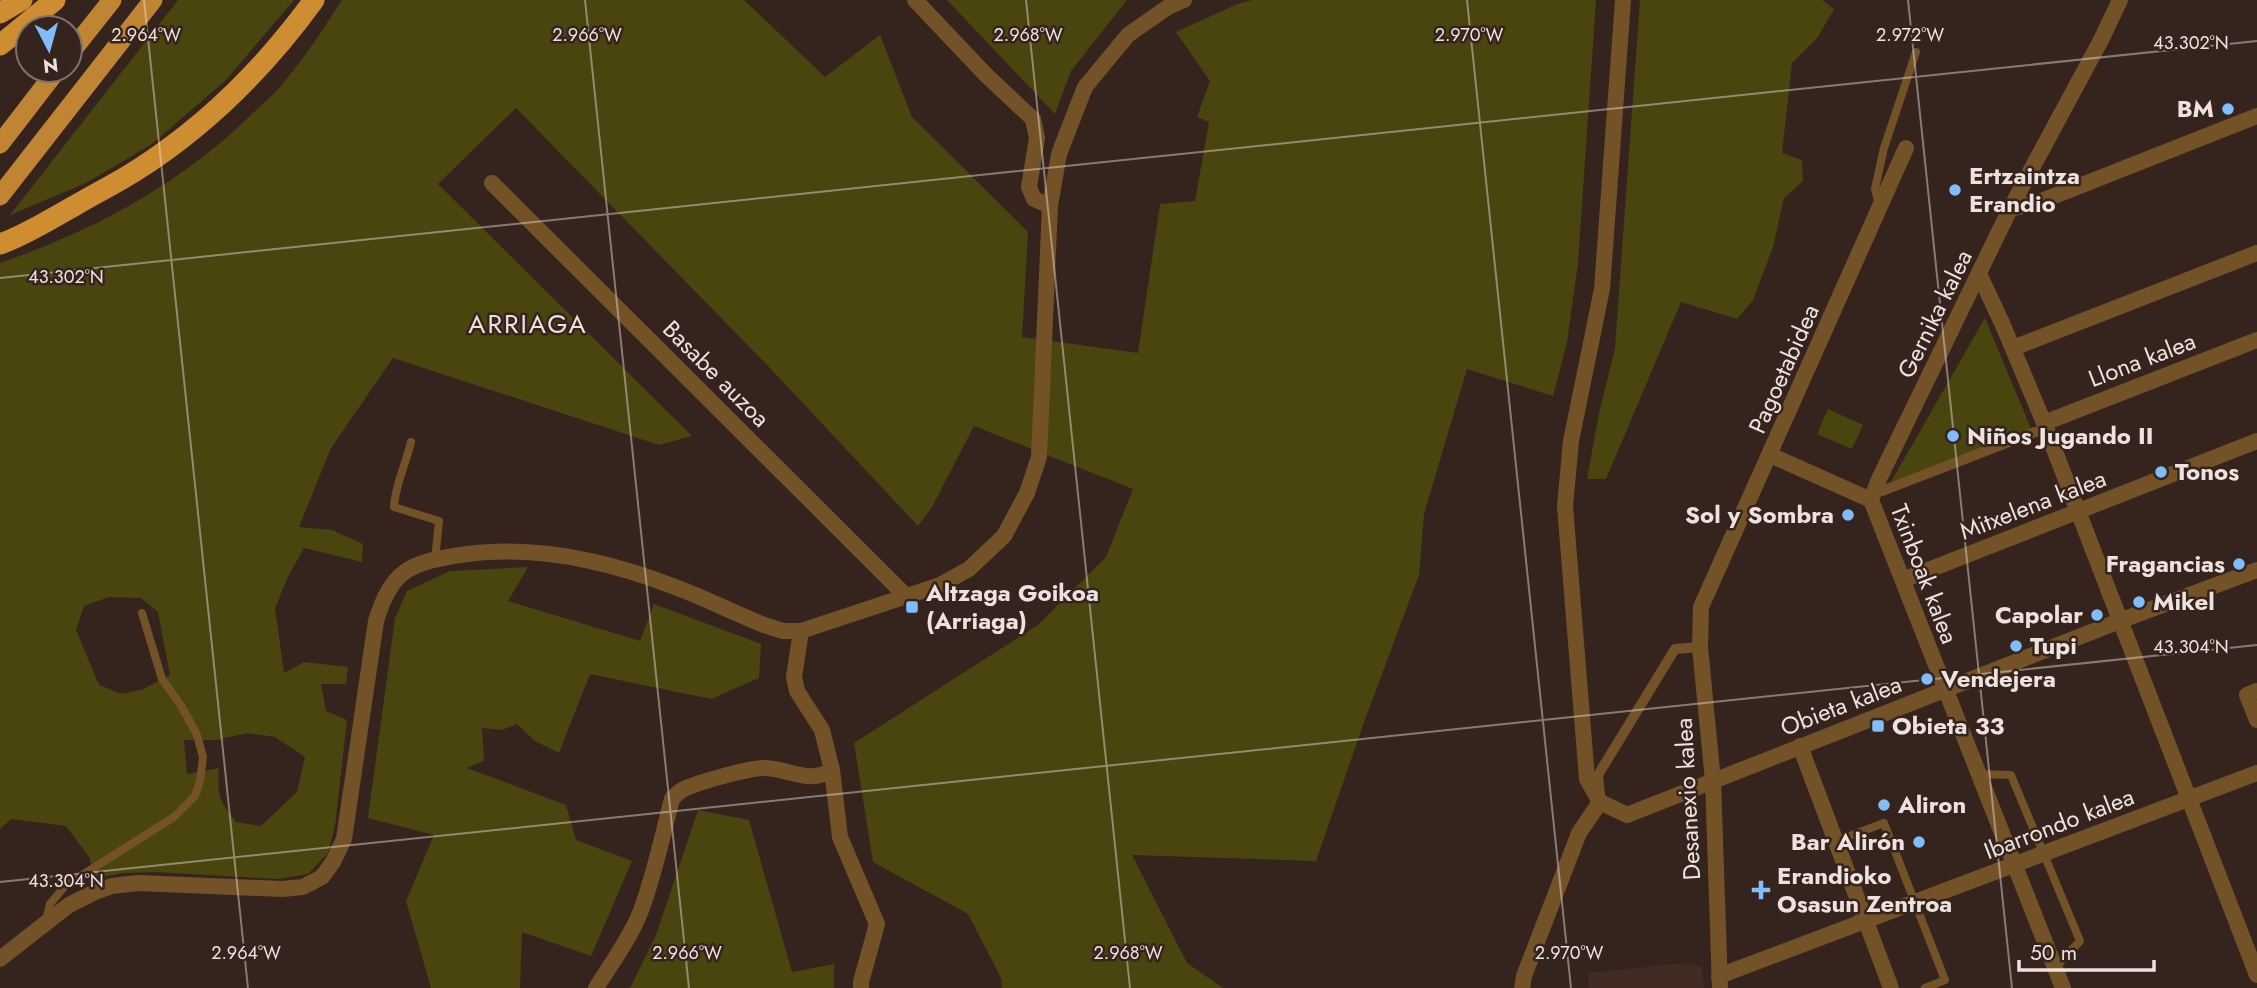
<svg xmlns="http://www.w3.org/2000/svg" width="2257" height="988" viewBox="0 0 2257 988" font-family="Jost,sans-serif">
<rect width="100%" height="100%" fill="#35241d"/>
<polygon fill="#422b22" points="1684,963 1702,967 1704,988 1589,988 1588,973"/>
<g fill="#4a440f" fill-rule="evenodd">
<polygon points="178,0 294,0 226,80 152,144 86,183 10,215"/>
<path d="M 342,0 L 744,0 L 825,77 L 880,35 L 912,117 L 1028,232 L 1022,337 L 1138,353 L 1160,204 L 1195,201 L 1209,122 L 1197,117 L 1210,81 L 1176,32 L 1235,5 L 1252,0 L 1596,0 L 1578,263 L 1567,342 L 1553,396 L 1467,369 L 1424,514 L 1419,575 L 1363,725 L 1316,861 L 1132,855 L 1187,963 L 1223,988 L 1002,988 L 1001,978 L 968,914 L 873,862 L 854,743 L 1038,625 L 1106,557 L 1133,489 L 974,426 L 932,507 L 918,526 L 769,367 L 516,108 L 438,184 L 692,436 L 659,445 L 393,358 L 331,448 L 299,527 L 332,530 L 363,544 L 362,562 L 304,548 L 288,577 L 275,608 L 284,673 L 304,662 L 348,667 L 346,684 L 321,684 L 326,711 L 347,720 L 335,826 L 328,853 L 308,874 L 278,879 L 155,872 L 123,873 L 96,878 L 89,857 L 66,826 L 11,819 L 0,829 L 0,263 C 93,231 179,185 250,116 C 261,105 274,95 284,82 C 305,57 324,28 342,0 ZM 109,597 L 141,598 L 158,612 L 170,675 L 143,689 L 122,694 L 99,685 L 76,630 L 84,606 ZM 247,733 L 275,737 L 305,757 L 297,792 L 261,826 L 236,822 C 219,800 217,796 219,768 L 187,774 L 184,740 L 216,740 Z"/>
<polygon points="947,0 1127,0 1071,71 1055,114"/>
<polygon points="1640,0 1822,0 1834,9 1818,37 1792,63 1782,153 1802,160 1803,181 1784,198 1773,247 1753,300 1737,319 1681,302 1606,479 1587,479 1599,413 1615,348"/>
<polygon points="1985,318 2032,431 1888,487"/>
<polygon points="1828,409 1863,425 1852,449 1817,434"/>
<polygon points="528,567 508,601 640,641 654,604 761,644 759,678 711,699 590,674 559,753 535,741 517,724 502,730 482,728 484,761 467,768 566,805 576,840 632,861 591,956 522,932 520,988 431,988 406,901 434,835 368,818 395,618 407,591 450,571"/>
<polygon points="698,810 749,820 792,972 834,964 834,988 630,988 656,935"/>
</g>
<g fill="none" stroke-linecap="round" stroke-linejoin="round">
<g stroke="#735228" stroke-width="8">
<polyline points="1879,205 1875,189 1884,148 1916,52"/>
<path d="M 411,442 C 406,464 395,485 394,507 L 439,521 L 435,560"/>
<polyline points="1979,774 2011,775 2080,941 2055,968"/>
<polyline points="1836,841 1884,823 1945,980 1925,988"/>
<polyline points="46,920 50,904 65,886 174,817 195,796 200,781 203,757 197,735 182,707 162,679 142,613"/>
</g>
<g stroke="#735228" stroke-width="10">
<polyline points="1882,491 2035,432"/>
<polyline points="1600,796 1598,775 1675,649 1700,647"/>
</g>
<g stroke="#735228" stroke-width="16">
<polyline points="915,0 987,76 1033,119 1037,138 1029,187 1034,199 1050,206"/>
<polyline points="492,183 907,597"/>
<polyline points="2010,209 2039,202 2257,116"/>
<polyline points="1980,276 2002,323 2044,423 2257,975"/>
<polyline points="2013,348 2257,253"/>
<polyline points="2044,423 2257,340"/>
<polyline points="1770,455 1871,500 2063,988"/>
<polyline points="1871,500 1879,479 2010,209 2101,40 2120,0"/>
<polyline points="1903,580 2257,441"/>
<polyline points="801,631 794,677 797,691 822,730 832,770 840,837 877,924 861,982 861,988"/>
<polyline points="2257,691 2247,695 2257,720"/>
<polyline points="1800,746 1891,988"/>
<polyline points="1600,802 1587,779 1565,506 1571,441 1602,289 1623,0"/>
<polyline points="1600,802 1627,815 2122,620 2257,570"/>
<path d="M 0,959 L 69,905 L 95,892 L 112,886 L 138,883 L 282,889 L 303,887 L 322,877 L 333,862 L 344,839 L 376,621 C 392,570 409,563 460,555 C 532,544 608,561 675,587 C 705,598 734,613 764,625 L 783,631 L 801,631 L 940,585 L 969,569 L 1004,536 L 1027,493 L 1039,457 L 1050,206 L 1059,154 L 1085,87 L 1128,35 L 1168,7 L 1184,0"/>
<polyline points="1719,976 2257,773"/>
<path d="M 596,988 C 611,964 629,940 640,913 C 654,877 662,837 672,799 C 676,795 679,791 684,789 C 699,782 749,768 764,768 C 788,768 809,785 832,770"/>
<polyline points="1522,988 1524,976 1579,833 1600,802"/>
<polyline points="1720,988 1713,781 1700,647 1701,607 1906,148"/>
</g>
<g stroke="#c08532" stroke-width="19">
<polyline points="70,53 112,0"/>
<polyline points="0,144 57,70"/>
<polyline points="0,196 153,0"/>
</g>
<g stroke="#ce8d31" stroke-width="21">
<polyline points="0,13 22,0"/>
<polyline points="0,45 55,0"/>
<path d="M 0,244 C 26,235 52,218 76,205 C 96,193 117,183 137,170 C 206,126 266,66 314,0"/>
</g>
</g>
<path fill="none" stroke="#eee2de" stroke-width="2" stroke-opacity="0.45" d="M 144,0 L 248,988M 585,0 L 689,988M 1026,0 L 1130,988M 1467,0 L 1571,988M 1908,0 L 2012,988M 0,278 L 2257,41M 0,882 L 2257,645"/>
<g fill="#80bdfa" stroke="#35241d" stroke-width="2.5">
<circle cx="2228" cy="109" r="7"/>
<circle cx="1955" cy="190" r="7"/>
<circle cx="1953" cy="436" r="7"/>
<circle cx="2161" cy="472" r="7"/>
<circle cx="1848" cy="515" r="7"/>
<circle cx="2239" cy="564" r="7"/>
<circle cx="2139" cy="602" r="7"/>
<rect x="905" y="600" width="14" height="14" rx="3.5"/>
<circle cx="2097" cy="615" r="7"/>
<circle cx="2016" cy="646" r="7"/>
<circle cx="1927" cy="679" r="7"/>
<rect x="1871" y="719" width="14" height="14" rx="3.5"/>
<circle cx="1884" cy="805" r="7"/>
<circle cx="1919" cy="842" r="7"/>
<path d="M1757.5 879.5h7v7h7v7h-7v7h-7v-7h-7v-7h7z"/>
</g>
<g text-anchor="middle" stroke-width="5" stroke-linejoin="round" paint-order="stroke">
<g font-size="24" font-weight="bold" fill="#eee2de" stroke="#35241d" text-anchor="start">
<text x="2214" y="117" text-anchor="end">BM</text>
<text x="1969" y="184">Ertzaintza<tspan x="1969" dy="28">Erandio</tspan></text>
<text x="1967" y="444">Niños Jugando II</text>
<text x="2175" y="480">Tonos</text>
<text x="1834" y="523" text-anchor="end">Sol y Sombra</text>
<text x="2225" y="572" text-anchor="end">Fragancias</text>
<text x="926" y="601">Altzaga Goikoa<tspan x="926" dy="28">(Arriaga)</tspan></text>
<text x="2153" y="610">Mikel</text>
<text x="2083" y="623" text-anchor="end">Capolar</text>
<text x="2030" y="654">Tupi</text>
<text x="1941" y="687">Vendejera</text>
<text x="1892" y="734">Obieta 33</text>
<text x="1898" y="813">Aliron</text>
<text x="1905" y="850" text-anchor="end">Bar Alirón</text>
<text x="1777" y="884">Erandioko<tspan x="1777" dy="28">Osasun Zentroa</tspan></text>
</g>
<g font-size="24" fill="#eee2de" stroke="#35241d">
<text transform="translate(1935 314) rotate(-64)" y="8">Gernika kalea</text>
<text transform="translate(2142 360) rotate(-21)" y="8">Llona kalea</text>
<text transform="translate(1784 369) rotate(-66)" y="8">Pagoetabidea</text>
<text transform="translate(716 374) rotate(45)" y="8">Basabe auzoa</text>
<text transform="translate(2033 505) rotate(-21)" y="8">Mitxelena kalea</text>
<text transform="translate(1924 574) rotate(69)" y="8">Txinboak kalea</text>
<text transform="translate(1841 706) rotate(-21)" y="8">Obieta kalea</text>
<text transform="translate(1688 799) rotate(-93)" y="8">Desanexio kalea</text>
<text transform="translate(2059 824) rotate(-21)" y="8">Ibarrondo kalea</text>
</g>
<g font-size="26" letter-spacing="2" fill="#eee2de" stroke="#35241d">
<text x="528" y="333">ARRIAGA</text>
</g>
</g>
<g font-size="18" text-anchor="middle" fill="#eee2de" stroke="#35241d" stroke-width="5" stroke-linejoin="round" paint-order="stroke">
<text x="146" y="41">2.964°W</text>
<text x="587" y="41">2.966°W</text>
<text x="1028" y="41">2.968°W</text>
<text x="1469" y="41">2.970°W</text>
<text x="1910" y="41">2.972°W</text>
<text x="2191" y="49">43.302°N</text>
<text x="66" y="283">43.302°N</text>
<text x="2191" y="653">43.304°N</text>
<text x="66" y="887">43.304°N</text>
<text x="246" y="959">2.964°W</text>
<text x="687" y="959">2.966°W</text>
<text x="1128" y="959">2.968°W</text>
<text x="1569" y="959">2.970°W</text>
</g>
<g transform="translate(49 49) rotate(174)"><circle r="33" fill="#35241d" stroke="#7f706a" stroke-width="2"/>
<path d="M0-5L12 26L0 18L-12 26Z" fill="#80bdfa"/>
<text y="-10" font-size="19" font-weight="bold" text-anchor="middle" fill="#eee2de">N</text>
</g>
<path d="M2019 960v10h135v-10" fill="none" stroke="#eee2de" stroke-width="3.5"/>
<text x="2030" y="960" font-size="21" fill="#eee2de" stroke="#35241d" stroke-width="5" paint-order="stroke">50 m</text>
</svg>
